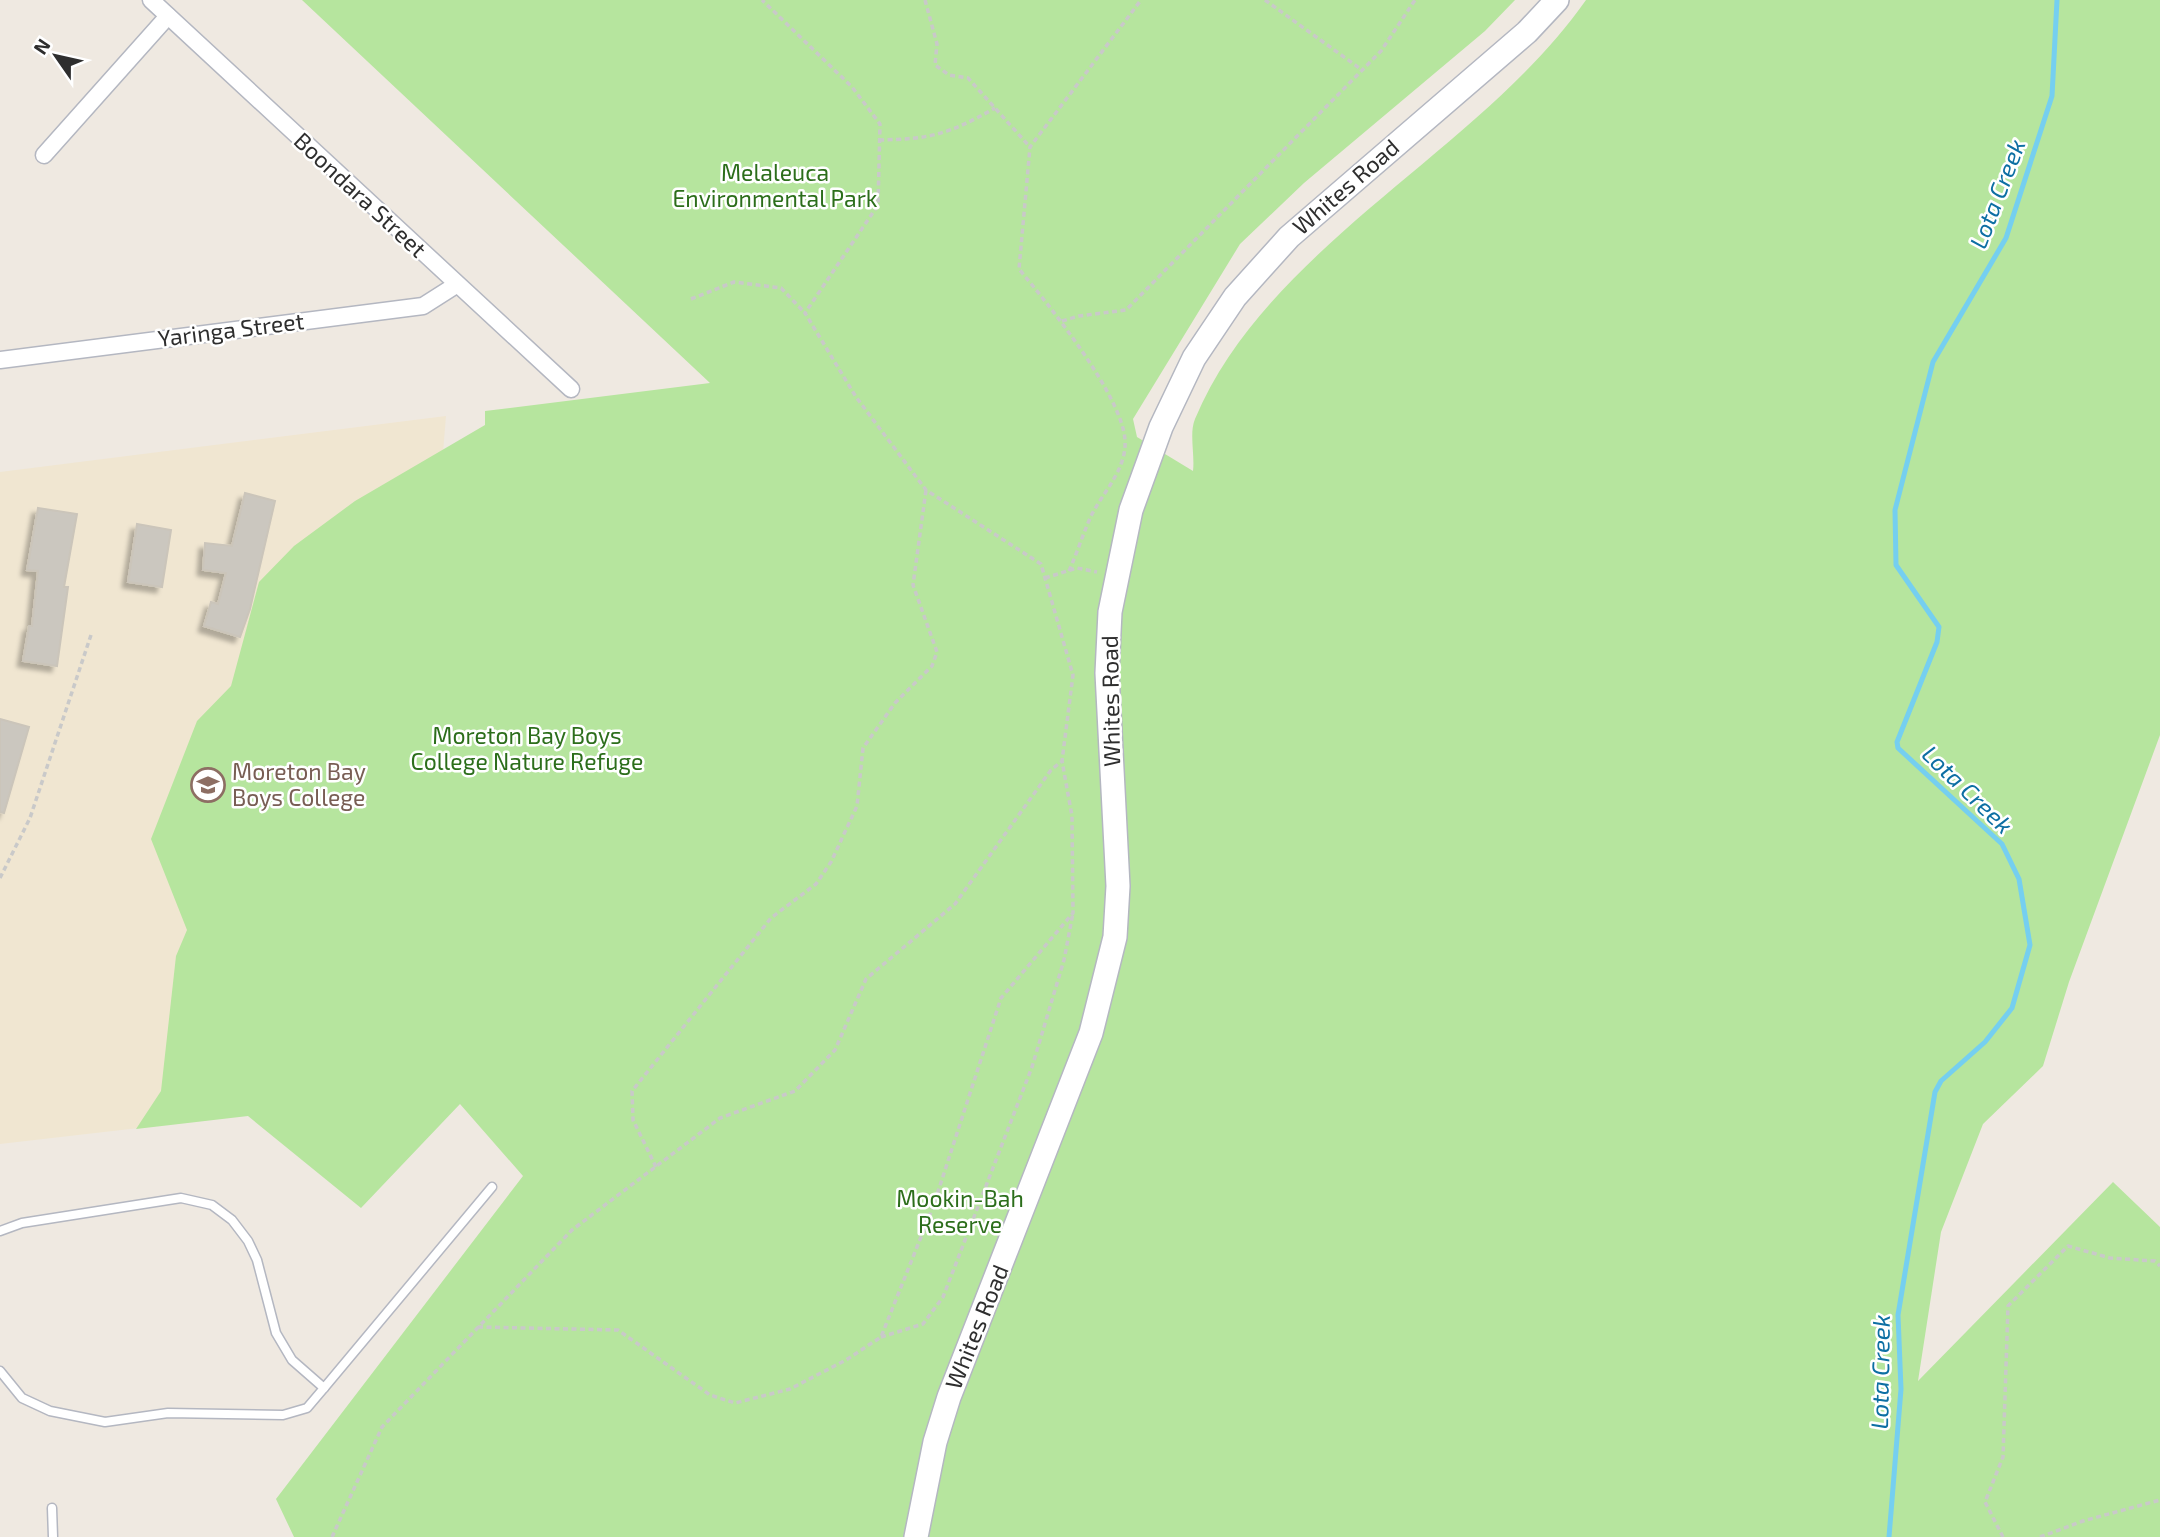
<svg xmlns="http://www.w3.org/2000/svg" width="2160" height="1537" viewBox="0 0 2160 1537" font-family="'Exo 2',sans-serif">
<defs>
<filter id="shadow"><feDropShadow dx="-5.5" dy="5.5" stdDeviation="2" flood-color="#0004"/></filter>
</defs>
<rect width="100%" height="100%" fill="#efe9e1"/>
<polygon fill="#f0e6d1" points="446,416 390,1099 0,1144 0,472"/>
<path fill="#b6e59e" d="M 302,0 L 1515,0 L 1485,31 L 1304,183 L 1240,244 L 1133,419 L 1137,437 L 1193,471 C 1195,455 1189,433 1195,419 C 1268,245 1480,152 1586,0 L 2160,0 L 2160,735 L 2069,982 L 2043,1066 L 1983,1124 L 1941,1232 L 1918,1381 L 2113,1182 L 2160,1227 L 2160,1537 L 294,1537 L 276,1499 L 523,1176 L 460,1104 L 361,1208 L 248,1116 L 136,1129 L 161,1091 L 176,956 L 187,930 L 151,839 L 197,721 L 231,686 L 259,582 L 294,546 L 355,501 L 485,425 L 485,411 L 710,383 Z"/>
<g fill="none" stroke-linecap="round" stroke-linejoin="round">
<polyline stroke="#75cff0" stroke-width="5" points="1889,1537 1901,1389 1898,1315 1935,1092 1941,1081 1985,1042 2012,1008 2030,945 2019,879 2002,844 1898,748 1897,742 1937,642 1939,627 1896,565 1895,510 1933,362 2006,238 2052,96 2057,0"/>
</g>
<g fill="#cbc7bf" stroke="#cbc5ba" stroke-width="2" filter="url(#shadow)">
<polygon points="245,493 275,501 250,609 240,637 204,626 211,602 218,604 226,573 203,570 205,543 232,546"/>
<polygon points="38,508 77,514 64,587 68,587 57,666 23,661 29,626 32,626 38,571 27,570"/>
<polygon points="137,524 171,530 162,587 128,582"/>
<polygon points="0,719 29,727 4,813 0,812"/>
</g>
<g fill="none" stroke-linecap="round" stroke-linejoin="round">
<g stroke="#b4b7c1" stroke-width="11">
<g id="lane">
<polyline points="0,1231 22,1223 181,1198 212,1205 232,1220 248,1241 257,1260 276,1333 292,1360 324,1388 492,1187"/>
<polyline points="0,1371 22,1398 50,1411 105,1422 168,1413 283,1415 307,1408 324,1388"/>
<polyline points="52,1508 53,1537"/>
</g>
</g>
<g stroke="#b4b7c1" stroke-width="19">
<g id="street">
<polyline points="151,0 571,389"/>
<polyline points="44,155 168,16"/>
<polyline points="0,360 423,306 456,285"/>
</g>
</g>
<g stroke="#b4b7c1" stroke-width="26">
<polyline id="secondary" points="916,1537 935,1442 949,1397 1091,1033 1115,937 1118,886 1107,673 1110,612 1131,510 1161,427 1194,358 1235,297 1289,237 1527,32 1557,0"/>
</g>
<g stroke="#c9c9c9" stroke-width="3.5" stroke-dasharray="5 3.5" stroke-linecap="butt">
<polyline points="925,0 937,44 935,65 949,75 968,78 1030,147"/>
<polyline points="1265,0 1362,70"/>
<path d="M 879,140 C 932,139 949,134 995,108"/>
<polyline points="691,299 734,282 781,288 805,313"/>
<polyline points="1062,321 1079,316 1126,310 1381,51 1415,0"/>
<path d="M 1069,571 C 1077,553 1083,534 1091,516 C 1103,492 1127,469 1125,440 C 1122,395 1048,304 1019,269 L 1030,147 L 1141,0"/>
<polyline points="1045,578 1077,568 1097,572"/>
<polyline points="0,878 30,818 92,632"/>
<polyline points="656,1167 633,1120 632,1091 771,918 816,884 831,862 857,806 863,748 895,703 932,666 937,652 913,585 926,490"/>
<polyline points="478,1327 618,1330 710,1395 735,1403 790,1389 846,1360 881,1337 933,1207 1001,998 1073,913 1072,816 1062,761"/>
<polyline points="881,1337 923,1324 943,1297 1032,1067 1064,960 1073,913"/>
<polyline points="332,1537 382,1427 572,1230 720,1118 795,1091 835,1050 866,979 955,904 1051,770 1062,761 1073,675 1041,564 926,490 856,397 805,313 878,205 880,124 852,87 762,0"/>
<polyline points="2003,1537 1985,1502 2003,1457 2008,1306 2068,1246 2110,1258 2155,1261 2160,1266"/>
<polyline points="2040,1537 2083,1521 2160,1500"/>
</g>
<use href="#lane" stroke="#fff" stroke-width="8"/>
<use href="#street" stroke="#fff" stroke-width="16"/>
<use href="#secondary" stroke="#fff" stroke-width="23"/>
</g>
<defs>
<g id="school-ring" transform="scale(1.75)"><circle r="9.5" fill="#fff" stroke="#8d6e63" stroke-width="1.5"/><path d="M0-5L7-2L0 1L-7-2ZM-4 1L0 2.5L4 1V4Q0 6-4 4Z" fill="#8d6e63"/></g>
</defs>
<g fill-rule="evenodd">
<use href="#school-ring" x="208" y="785"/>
</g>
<g text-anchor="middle" stroke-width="5" stroke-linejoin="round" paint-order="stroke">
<g font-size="23" fill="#2c6e1b" stroke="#fff">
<text x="775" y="181">Melaleuca<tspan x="775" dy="26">Environmental Park</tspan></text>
<text x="527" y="744">Moreton Bay Boys<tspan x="527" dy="26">College Nature Refuge</tspan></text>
<text x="960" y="1207">Mookin-Bah<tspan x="960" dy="26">Reserve</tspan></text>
</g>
<g font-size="23" fill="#2e2e2e" stroke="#fff">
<text transform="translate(1346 187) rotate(-41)" y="8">Whites Road</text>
<text transform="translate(360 195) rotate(43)" y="8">Boondara Street</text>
<text transform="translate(231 330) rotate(-7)" y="8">Yaringa Street</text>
<text transform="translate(1111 701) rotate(-91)" y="8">Whites Road</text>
<text transform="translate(977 1327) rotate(-68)" y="8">Whites Road</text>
</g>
<g font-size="23" fill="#785e54" stroke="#fff" text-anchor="start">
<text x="232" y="780">Moreton Bay<tspan x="232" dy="26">Boys College</tspan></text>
</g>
<g font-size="24" font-style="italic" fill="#0d6fa3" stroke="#fff">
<text transform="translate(1998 194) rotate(-69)" y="8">Lota Creek</text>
<text transform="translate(1967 790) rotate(44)" y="8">Lota Creek</text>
<text transform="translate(1881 1372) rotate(-89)" y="8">Lota Creek</text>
</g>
</g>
<g transform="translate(56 56) rotate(304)" stroke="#ffffff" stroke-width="5" paint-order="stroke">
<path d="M0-5L12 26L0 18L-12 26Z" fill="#2e2e2e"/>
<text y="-10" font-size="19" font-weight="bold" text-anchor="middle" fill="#2e2e2e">N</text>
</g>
</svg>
